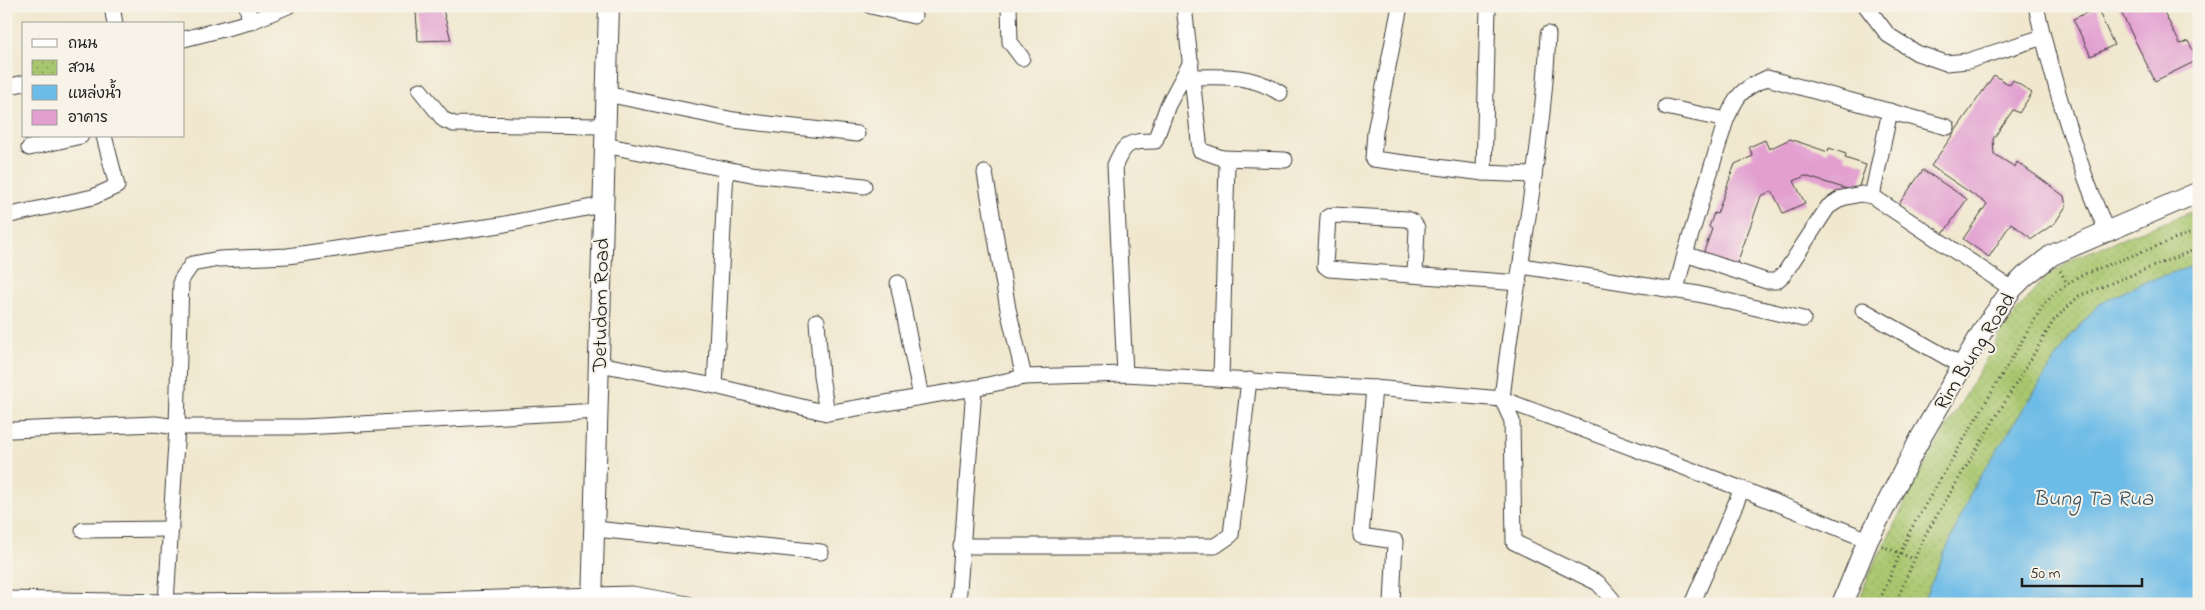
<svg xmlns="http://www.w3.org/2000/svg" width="2205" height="610" viewBox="0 0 2205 610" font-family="'Indie Flower','Playpen Sans Thai',sans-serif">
<defs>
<pattern id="park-dots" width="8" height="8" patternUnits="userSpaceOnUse" patternTransform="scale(1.25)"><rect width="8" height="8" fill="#a8c66d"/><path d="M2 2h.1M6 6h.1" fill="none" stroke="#90aa5e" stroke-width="1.8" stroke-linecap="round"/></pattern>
</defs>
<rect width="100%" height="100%" fill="#f7f3e8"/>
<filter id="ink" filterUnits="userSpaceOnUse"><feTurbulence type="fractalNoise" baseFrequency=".02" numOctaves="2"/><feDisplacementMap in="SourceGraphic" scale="10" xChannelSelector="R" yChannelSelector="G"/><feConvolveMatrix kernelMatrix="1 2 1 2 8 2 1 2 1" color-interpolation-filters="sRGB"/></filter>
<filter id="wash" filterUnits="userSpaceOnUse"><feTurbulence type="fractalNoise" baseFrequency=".0096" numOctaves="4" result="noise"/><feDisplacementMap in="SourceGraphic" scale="20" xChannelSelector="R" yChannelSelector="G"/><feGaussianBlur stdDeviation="1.12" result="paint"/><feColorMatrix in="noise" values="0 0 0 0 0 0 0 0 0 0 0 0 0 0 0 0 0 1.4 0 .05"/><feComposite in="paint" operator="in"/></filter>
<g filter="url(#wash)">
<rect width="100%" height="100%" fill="#f0e7ce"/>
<polygon fill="url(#park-dots)" stroke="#627144" points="2199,209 2199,604 1858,604 1866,582 1919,475 2008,322 2044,279 2076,257"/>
<polygon fill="#6dbbe7" stroke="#446c82" points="2199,264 2199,604 1922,604 1975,484 2070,337 2098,305 2141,283"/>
<g id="blocks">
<g fill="#e29fd0">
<polygon points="437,6 442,6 451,40 418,41 416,12"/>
<polygon points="2118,6 2161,6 2180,44 2188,41 2198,60 2155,81"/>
<polygon points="2097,8 2114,45 2091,56 2073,19"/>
<polygon points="1994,75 2010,85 2013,80 2032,93 2019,113 2013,110 1993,139 1994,154 2015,167 2017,162 2041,179 2064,196 2066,206 2055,223 2032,239 2011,223 1989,257 1963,239 1987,204 1931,166"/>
<polygon points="1790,139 1828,152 1829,148 1846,154 1845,158 1866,165 1857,192 1805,176 1794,181 1805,203 1783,213 1772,191 1761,196 1735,269 1702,257 1712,229 1709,227 1714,213 1717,214 1735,164 1753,156 1749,147 1765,140 1769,149"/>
<polygon points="1923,170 1967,199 1943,234 1898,205"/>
</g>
</g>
</g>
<g filter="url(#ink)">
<use href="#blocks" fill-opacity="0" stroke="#3c3a37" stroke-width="1"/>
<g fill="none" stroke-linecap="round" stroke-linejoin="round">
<g stroke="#3c3a37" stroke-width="17">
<g id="minor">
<polyline points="112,6 115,24"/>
<polyline points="247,6 250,22"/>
<polyline points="871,6 914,16"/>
<polyline points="1009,6 1010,42 1022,58"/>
<polyline points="1184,6 1200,150 1222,158 1227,164 1221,379"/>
<polyline points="1400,6 1375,132 1373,159 1484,173 1534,175"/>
<polyline points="1866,6 1888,35 1917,53 1946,63 1968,61 2043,37"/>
<path d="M 2036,6 C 2053,83 2076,158 2106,230"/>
<path d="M 1548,34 C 1543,157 1515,277 1502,399 L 1512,421 L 1514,542 L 1598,583 L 1612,599 L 1611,604"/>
<polyline points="184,39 250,22 288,6"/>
<path d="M 1193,77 C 1225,76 1252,75 1280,93"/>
<polyline points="6,87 24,83"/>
<polyline points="420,90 444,120 454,124 605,126"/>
<polyline points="606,94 734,120 857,134"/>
<path d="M 1666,107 L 1726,120 C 1738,94 1740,90 1767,78 L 1947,127"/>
<polyline points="1726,120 1685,254 1766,281 1776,281 1784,274 1828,207 1842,198 1861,194 1872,196 2012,289"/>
<polyline points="604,145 751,174 864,186"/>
<polyline points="29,148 81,136"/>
<polyline points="1222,158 1285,160"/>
<polyline points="985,173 1008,309 1024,377"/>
<polyline points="1484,173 1488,6"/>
<polyline points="1872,196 1890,111"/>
<polyline points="6,216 93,197 117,186 104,136"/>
<polyline points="1522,266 1698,294 1803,319"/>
<polyline points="1415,274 1417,228 1413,222 1407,219 1333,215 1328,217 1325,266 1329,269 1519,283"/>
<polyline points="898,283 921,397"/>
<polyline points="1676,290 1684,258"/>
<polyline points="1863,310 1962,366"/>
<polyline points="817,321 821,376 827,413"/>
<polyline points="599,364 715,386 827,413 974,388 1024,377 1125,374 1374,388 1502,399 1742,489 1868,540"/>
<path d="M 1125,374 L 1115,165 C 1125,142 1130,141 1155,141 L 1168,105 L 1191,62"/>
<polyline points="715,386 726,169"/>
<polyline points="1374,388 1361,536 1395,541 1392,604"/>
<polyline points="12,430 155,424 177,427 304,427 598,411"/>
<polyline points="595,529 821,552"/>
<polyline points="83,530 171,529"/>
<polyline points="961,546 1215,546 1231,535 1249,380"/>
<polyline points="6,599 166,602 429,600 632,594 688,604"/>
<polyline points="166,602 177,427 181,280 192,264 219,259 288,256 500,225 602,205"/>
<polyline points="958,604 974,388"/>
<polyline points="1692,604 1742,489"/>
</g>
</g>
<g stroke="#3c3a37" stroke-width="22">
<g id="major">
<polyline points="592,604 609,6"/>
<polyline points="1842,604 1868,540 1921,437 1985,327 2012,289 2025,276 2052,255 2199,192"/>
</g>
</g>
<g stroke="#3c3a37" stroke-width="3" stroke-dasharray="1 4" stroke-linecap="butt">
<polyline points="2060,271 2067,283"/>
<polyline points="1882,546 1914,559"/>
<polyline points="1878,604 1911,529 2042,307 2055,293 2079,276 2199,230"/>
<polyline points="1895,604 1924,537 2054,320 2079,296 2199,248"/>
</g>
<use href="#minor" stroke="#fff" stroke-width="15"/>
<use href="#major" stroke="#fff" stroke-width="20"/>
</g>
</g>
<g text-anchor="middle" stroke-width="4" stroke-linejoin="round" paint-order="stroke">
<g font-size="21" fill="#1c1c1c" stroke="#f7f3e8">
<text transform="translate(600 305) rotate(-89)" y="7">Detudom Road</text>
<text transform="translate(1974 351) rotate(-58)" y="7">Rim Bung Road</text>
</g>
<g font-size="22" font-style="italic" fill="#385463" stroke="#f7f3e8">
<text x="2093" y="505">Bung Ta Rua</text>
</g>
</g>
<rect width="2205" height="610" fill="none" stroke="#f7f3e8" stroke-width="25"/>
<rect x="22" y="22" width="162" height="115" fill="#f7f3e8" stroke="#9f9d96"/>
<rect x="32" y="39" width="25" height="8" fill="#ffffff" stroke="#9f9d96"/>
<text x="68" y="48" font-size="15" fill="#1c1c1c">ถนน</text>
<rect x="32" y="60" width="25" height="15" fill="url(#park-dots)" stroke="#9f9d96"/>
<text x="68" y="72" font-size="15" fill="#1c1c1c">สวน</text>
<rect x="32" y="85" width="25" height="15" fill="#6dbbe7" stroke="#9f9d96"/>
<text x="68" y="98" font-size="15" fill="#1c1c1c">แหล่งน้ำ</text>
<rect x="32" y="110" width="25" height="15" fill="#e29fd0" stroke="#9f9d96"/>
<text x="68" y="122" font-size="15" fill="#1c1c1c">อาคาร</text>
<path d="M2022 578v8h120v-8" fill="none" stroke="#1c1c1c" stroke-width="2.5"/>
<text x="2030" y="578" font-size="15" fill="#1c1c1c" stroke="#f7f3e8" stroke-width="4" paint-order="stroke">50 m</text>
</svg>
